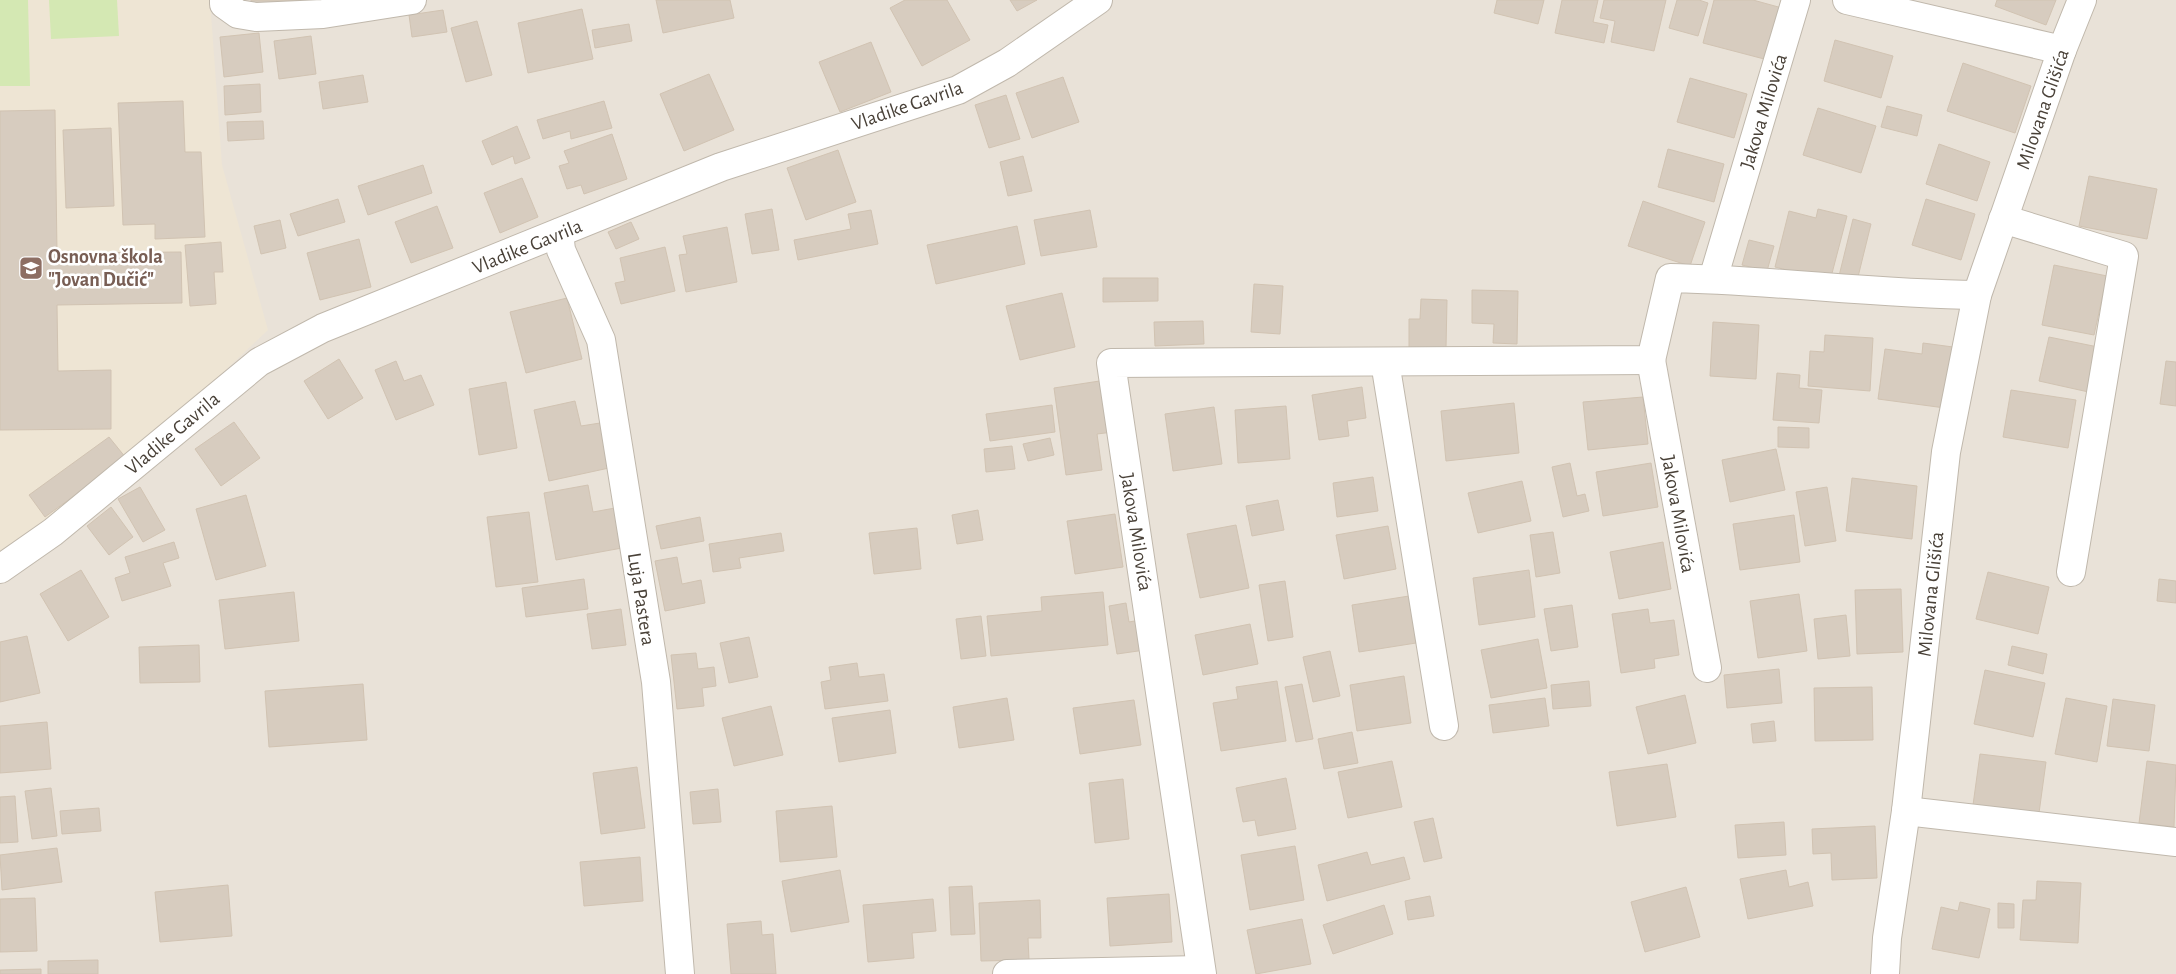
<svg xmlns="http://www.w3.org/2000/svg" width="2176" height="974" viewBox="0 0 2176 974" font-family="'Alegreya Sans',sans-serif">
<rect width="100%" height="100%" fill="#f5f1ea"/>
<rect fill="#e9e2d8" x="0" y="0" width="2176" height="974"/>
<polygon fill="#eee5d4" points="0,0 210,0 222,165 268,330 139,452 0,553"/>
<g fill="#d4e8b3">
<polygon points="0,0 28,0 30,86 0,86"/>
<polygon points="49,0 117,0 119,36 51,39"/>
</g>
<g fill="#d7ccbf" stroke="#d1c3b2">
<polygon points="251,0 373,0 252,12"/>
<polygon points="656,0 730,0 734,18 663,33"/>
<polygon points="905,0 947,0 970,40 922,66 890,8"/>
<polygon points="1010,0 1037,0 1017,11"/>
<polygon points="1497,0 1544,0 1538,24 1494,13"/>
<polygon points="1562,0 1598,0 1593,22 1608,25 1604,43 1555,33"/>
<polygon points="1604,0 1666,0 1654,51 1611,42 1615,21 1600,18"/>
<polygon points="1677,0 1699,0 1708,3 1698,36 1669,28"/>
<polygon points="1714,0 1753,0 1782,8 1768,60 1703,43"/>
<polygon points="1997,0 2056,0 2046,25 1995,6"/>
<polygon points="582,9 593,59 528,73 518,23"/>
<polygon points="443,10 447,32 412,37 409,15"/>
<polygon points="477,21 492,75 466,82 451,28"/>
<polygon points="629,24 632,41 595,48 592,30"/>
<polygon points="259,33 263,72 224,77 220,37"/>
<polygon points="311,36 316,74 279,79 274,41"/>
<polygon points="1835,40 1893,56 1881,98 1824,81"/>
<polygon points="871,42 891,92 840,112 819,62"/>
<polygon points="1963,63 2031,86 2015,133 1947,111"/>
<polygon points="709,74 734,130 684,151 660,94"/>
<polygon points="363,75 368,102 323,109 319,82"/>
<polygon points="1063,77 1079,122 1032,138 1016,93"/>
<polygon points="1690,78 1747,94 1734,138 1677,122"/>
<polygon points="260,84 261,112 225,115 224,86"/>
<polygon points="1006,95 1020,139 989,148 975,105"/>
<polygon points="183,101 185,152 201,152 205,237 155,239 155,224 123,225 118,103"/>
<polygon points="604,101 612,128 571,139 570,131 543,139 537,120"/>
<polygon points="1887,106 1922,115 1917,136 1881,127"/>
<polygon points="1818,108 1876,126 1861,173 1803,155"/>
<polygon points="55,110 57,253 181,252 182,303 57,305 58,371 111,370 111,429 0,430 0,111"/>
<polygon points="263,121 264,139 228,141 227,122"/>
<polygon points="517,126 530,158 515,164 513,156 492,165 482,141"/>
<polygon points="111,128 114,206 66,208 63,130"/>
<polygon points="612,134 627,179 584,194 581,185 567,189 559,166 569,163 564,151"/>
<polygon points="1939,144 1990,162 1977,201 1926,184"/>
<polygon points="1668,149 1724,164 1714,202 1658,187"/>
<polygon points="838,150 856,202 806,220 787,168"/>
<polygon points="1023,156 1032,191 1008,196 1000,162"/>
<polygon points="423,165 432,193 368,215 358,186"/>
<polygon points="2089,176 2157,189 2147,239 2079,226"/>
<polygon points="522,178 538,217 500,233 484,193"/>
<polygon points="338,199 345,222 298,236 290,214"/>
<polygon points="1926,199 1975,214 1961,260 1912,245"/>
<polygon points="1643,201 1705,222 1690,266 1628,246"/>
<polygon points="437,206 453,248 411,263 395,222"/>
<polygon points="772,209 779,250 752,254 745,214"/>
<polygon points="1818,209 1847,216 1830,281 1775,267 1789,211 1816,218"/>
<polygon points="871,210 878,244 798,260 794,240 851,229 848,214"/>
<polygon points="1090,210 1097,247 1041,256 1034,220"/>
<polygon points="1853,219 1871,224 1857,281 1839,276"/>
<polygon points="280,220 286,248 261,254 254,226"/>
<polygon points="631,222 639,239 616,249 608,232"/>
<polygon points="1017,226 1025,264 936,284 927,245"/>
<polygon points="727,227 737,282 686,292 679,255 687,254 683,236"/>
<polygon points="359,239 371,287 320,300 307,253"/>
<polygon points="1749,240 1774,246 1767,271 1742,265"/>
<polygon points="221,242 223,272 214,272 216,304 190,306 185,245"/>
<polygon points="665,247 675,291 621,304 615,283 625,281 620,258"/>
<polygon points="2054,265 2107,276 2094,335 2042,325"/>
<polygon points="1103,278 1158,278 1158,301 1103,302"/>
<polygon points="1254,284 1283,286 1280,334 1251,332"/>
<polygon points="1472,290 1518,291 1517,344 1493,343 1494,324 1472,323"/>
<polygon points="1062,293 1075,347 1020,360 1006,306"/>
<polygon points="567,298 582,359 526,373 510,312"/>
<polygon points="1421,299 1447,300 1446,348 1409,348 1409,319 1420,319"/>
<polygon points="1203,321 1204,344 1155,346 1154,322"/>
<polygon points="1713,322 1759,325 1756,379 1710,376"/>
<polygon points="1825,335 1873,338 1870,391 1808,386 1810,351 1824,352"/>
<polygon points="2049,337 2103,348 2093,393 2039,381"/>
<polygon points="1923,343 1953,347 1945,408 1878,399 1885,349 1922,354"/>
<polygon points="339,359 363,398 328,419 304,381"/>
<polygon points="396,361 404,381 421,375 434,405 396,420 375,370"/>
<polygon points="2166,361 2176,362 2176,406 2160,404"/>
<polygon points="1777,373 1800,375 1799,388 1822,390 1819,423 1773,420"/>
<polygon points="1106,380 1113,432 1097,434 1102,470 1066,475 1054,388"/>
<polygon points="506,382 517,448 479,455 469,389"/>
<polygon points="1362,387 1366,418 1347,421 1349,436 1319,440 1312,395"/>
<polygon points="2011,390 2076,400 2068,448 2003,437"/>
<polygon points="1643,397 1648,444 1588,450 1583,402"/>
<polygon points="575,401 581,426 600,423 609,468 549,481 534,410"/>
<polygon points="1514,403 1519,453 1446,461 1441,411"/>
<polygon points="1052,405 1055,432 990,441 986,414"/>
<polygon points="1286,406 1290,459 1238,463 1235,410"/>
<polygon points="1214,407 1222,464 1173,471 1165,414"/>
<polygon points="234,422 260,458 221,486 195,449"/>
<polygon points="1778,427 1809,428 1809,448 1778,447"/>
<polygon points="109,437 126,458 45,517 29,495"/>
<polygon points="1050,438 1054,455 1028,461 1023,444"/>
<polygon points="1012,446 1015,469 986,472 984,449"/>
<polygon points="1776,449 1785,490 1730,502 1722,460"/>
<polygon points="1570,463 1577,496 1585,494 1589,511 1563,517 1552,467"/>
<polygon points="1651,463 1658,507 1603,516 1596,472"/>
<polygon points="1373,477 1378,511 1337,517 1333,483"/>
<polygon points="1852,478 1917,486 1912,539 1846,531"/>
<polygon points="1522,481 1531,521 1478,533 1468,493"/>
<polygon points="588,485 593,512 615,508 622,548 556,560 544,493"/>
<polygon points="140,487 165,530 143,542 118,499"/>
<polygon points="1827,487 1836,541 1805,546 1796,492"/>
<polygon points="246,495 266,566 216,580 196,509"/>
<polygon points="1278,500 1284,530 1252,536 1246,506"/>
<polygon points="111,507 133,537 109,555 87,526"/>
<polygon points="978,510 983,540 957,544 952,515"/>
<polygon points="529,512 538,582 496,587 487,517"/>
<polygon points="1115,514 1123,567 1075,574 1067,521"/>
<polygon points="1794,515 1800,562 1740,570 1733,524"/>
<polygon points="700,517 704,541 661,549 656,526"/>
<polygon points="1236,525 1249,588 1200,598 1187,534"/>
<polygon points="1388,526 1396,569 1344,579 1336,535"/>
<polygon points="917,528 921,569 874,574 869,533"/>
<polygon points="1553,532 1560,573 1536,577 1530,535"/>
<polygon points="781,533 784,551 739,558 741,568 713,572 709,544"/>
<polygon points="174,542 179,558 163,563 171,586 122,601 115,578 130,573 125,557"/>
<polygon points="1663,542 1671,589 1619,599 1610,552"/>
<polygon points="677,557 682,584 701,580 705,603 665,611 655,561"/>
<polygon points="81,570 109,617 68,641 40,594"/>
<polygon points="1529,570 1535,617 1479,625 1473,578"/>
<polygon points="1988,572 2049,587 2038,634 1976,619"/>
<polygon points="584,579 588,609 526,617 522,588"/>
<polygon points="2159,579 2176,581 2176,603 2157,601"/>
<polygon points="1285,581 1293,637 1268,641 1259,585"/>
<polygon points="1901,589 1903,652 1857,654 1855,590"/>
<polygon points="294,592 299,641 225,649 219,600"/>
<polygon points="1103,592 1108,645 991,656 987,616 1042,611 1041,597"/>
<polygon points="1799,594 1807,651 1758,658 1750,601"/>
<polygon points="1409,596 1416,643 1359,652 1352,605"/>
<polygon points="1126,603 1129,622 1140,620 1145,650 1117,654 1109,606"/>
<polygon points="1572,605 1578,647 1551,651 1544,609"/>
<polygon points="621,609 626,645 592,649 587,614"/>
<polygon points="1648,609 1650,623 1674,620 1679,655 1654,659 1655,668 1621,673 1612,614"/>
<polygon points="1846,615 1850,656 1818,659 1814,619"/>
<polygon points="981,616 986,656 961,659 956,619"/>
<polygon points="1250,624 1258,664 1203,675 1195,635"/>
<polygon points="27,636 40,693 0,702 0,642"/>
<polygon points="749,637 758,677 729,683 720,643"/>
<polygon points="1538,639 1547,688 1491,698 1481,650"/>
<polygon points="199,645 200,682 140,683 139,647"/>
<polygon points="2012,646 2047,654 2043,674 2008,665"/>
<polygon points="1330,651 1340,696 1313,702 1303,657"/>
<polygon points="696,653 698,669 714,667 716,686 702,688 704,706 677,709 671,655"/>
<polygon points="857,663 859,677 884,674 888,701 825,709 821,682 831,680 829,667"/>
<polygon points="1779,669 1782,703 1727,708 1724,675"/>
<polygon points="1985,670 2045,683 2033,737 1974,724"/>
<polygon points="1404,676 1411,723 1357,731 1350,685"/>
<polygon points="1277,681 1286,741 1221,751 1213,703 1238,699 1236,687"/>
<polygon points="1589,681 1591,706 1553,709 1551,685"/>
<polygon points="363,684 367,740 269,747 265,691"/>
<polygon points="1302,684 1313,739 1296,742 1285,687"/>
<polygon points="1872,687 1873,740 1815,741 1814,688"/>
<polygon points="1685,695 1696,743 1648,754 1636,707"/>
<polygon points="1007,698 1014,740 959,748 953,707"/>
<polygon points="1545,698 1549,726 1493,733 1489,705"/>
<polygon points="2066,698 2107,706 2097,762 2055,754"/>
<polygon points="2113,699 2155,705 2149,751 2107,746"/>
<polygon points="1134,700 1141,745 1080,754 1073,708"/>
<polygon points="771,706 783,755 734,766 722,718"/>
<polygon points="890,710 896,753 839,762 832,718"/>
<polygon points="1774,721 1776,741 1753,743 1751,724"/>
<polygon points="47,722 51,769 0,773 0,726"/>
<polygon points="1352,732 1358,763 1324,769 1318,739"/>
<polygon points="1980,754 2046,762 2039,813 1973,805"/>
<polygon points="1392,761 1402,807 1348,818 1338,772"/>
<polygon points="2147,761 2176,765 2174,827 2139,823"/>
<polygon points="1667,764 1676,817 1617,826 1609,772"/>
<polygon points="637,767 645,828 601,834 593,773"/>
<polygon points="1286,778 1296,829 1258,836 1255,820 1243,822 1236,788"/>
<polygon points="1123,779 1129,839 1095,843 1089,783"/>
<polygon points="51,788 57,836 32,839 25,791"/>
<polygon points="718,789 721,822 693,824 690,792"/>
<polygon points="15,796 18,842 0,843 0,797"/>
<polygon points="832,806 837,857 780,862 776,811"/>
<polygon points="99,808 101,831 62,834 60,811"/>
<polygon points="1433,818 1442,858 1424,862 1414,822"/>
<polygon points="1784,822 1786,855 1738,858 1735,825"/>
<polygon points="1875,826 1877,878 1832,880 1831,853 1813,854 1812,829"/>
<polygon points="1295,846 1304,900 1250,910 1241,855"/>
<polygon points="57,848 62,882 2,890 0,855"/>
<polygon points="1367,852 1371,865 1404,857 1410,879 1327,901 1318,865"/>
<polygon points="640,857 643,901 584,906 580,862"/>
<polygon points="840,870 849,922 791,932 782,881"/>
<polygon points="1786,870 1789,887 1808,882 1813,906 1748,919 1740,879"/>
<polygon points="2037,881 2081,883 2078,943 2020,940 2023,900 2036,900"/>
<polygon points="228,885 232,936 160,942 155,892"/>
<polygon points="972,886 975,934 951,935 949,887"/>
<polygon points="1686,887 1700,937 1645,952 1631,902"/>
<polygon points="1169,894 1172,942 1110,946 1107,898"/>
<polygon points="1430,896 1434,916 1408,920 1405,901"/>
<polygon points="35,898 37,951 0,952 0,899"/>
<polygon points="933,899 936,931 912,933 914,958 868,962 863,905"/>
<polygon points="1040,900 1041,938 1028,938 1029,960 981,961 979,903"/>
<polygon points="1960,902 1990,909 1979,958 1932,949 1941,907 1958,911"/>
<polygon points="1998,903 2014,904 2014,928 1998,928"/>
<polygon points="1384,905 1393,934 1333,954 1323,925"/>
<polygon points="1302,919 1311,964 1256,974 1247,930"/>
<polygon points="761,921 762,935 773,934 776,974 731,974 727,924"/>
<polygon points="98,960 98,974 48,974 48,961"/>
<polygon points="41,969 41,974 0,974 0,970"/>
</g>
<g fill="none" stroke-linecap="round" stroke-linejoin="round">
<g stroke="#c0b8ac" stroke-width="30">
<g id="street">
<polyline points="224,0 224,4 238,14 256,17 323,14 412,0"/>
<polyline points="1847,0 2062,50"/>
<polyline points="2003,219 2124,256 2071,572"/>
<polyline points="559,233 561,250 601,340 656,682 680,974"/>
<polyline points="1713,279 1796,0"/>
<polyline points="1651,360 1707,668"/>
<polyline points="1385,362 1444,726"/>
<polyline points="0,569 53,532 259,362 323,328 721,167 958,90 1007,63 1098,0"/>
<polyline points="1906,811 2176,842"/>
<polyline points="1007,974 1201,970"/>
<path d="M 1202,974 L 1111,363 L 1651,360 L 1670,278 C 1773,280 1874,294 1977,295"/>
<polyline points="1885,974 1887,938 1906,811 1946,452 1977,295 2062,50 2082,0"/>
</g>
</g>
<use href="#street" stroke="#fff" stroke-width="28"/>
</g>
<defs>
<g id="school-square" transform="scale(1.25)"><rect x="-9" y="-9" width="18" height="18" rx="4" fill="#8d6e63" stroke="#fff"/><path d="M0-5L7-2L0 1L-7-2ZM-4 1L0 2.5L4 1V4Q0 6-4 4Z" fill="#fff"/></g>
</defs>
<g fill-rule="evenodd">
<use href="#school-square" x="31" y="268"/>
</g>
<g text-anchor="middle" stroke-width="5" stroke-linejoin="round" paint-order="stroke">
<g font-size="20" fill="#494138" stroke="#fff">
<text transform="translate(907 105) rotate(-19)" y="7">Vladike Gavrila</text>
<text transform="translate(2042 109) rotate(-71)" y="7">Milovana Glišića</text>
<text transform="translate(1763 111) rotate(-73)" y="7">Jakova Milovića</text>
<text transform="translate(527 246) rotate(-22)" y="7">Vladike Gavrila</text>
<text transform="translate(172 433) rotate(-40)" y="7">Vladike Gavrila</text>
<text transform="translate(1679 514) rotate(80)" y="7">Jakova Milovića</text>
<text transform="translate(1137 532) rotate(81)" y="7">Jakova Milovića</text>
<text transform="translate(1930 594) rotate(-84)" y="7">Milovana Glišića</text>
<text transform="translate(642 599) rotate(81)" y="7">Luja Pastera</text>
</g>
<g font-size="20" font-weight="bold" fill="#785e54" stroke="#fff" text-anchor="start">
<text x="48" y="263">Osnovna škola<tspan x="48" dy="23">"Jovan Dučić"</tspan></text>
</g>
</g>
</svg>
